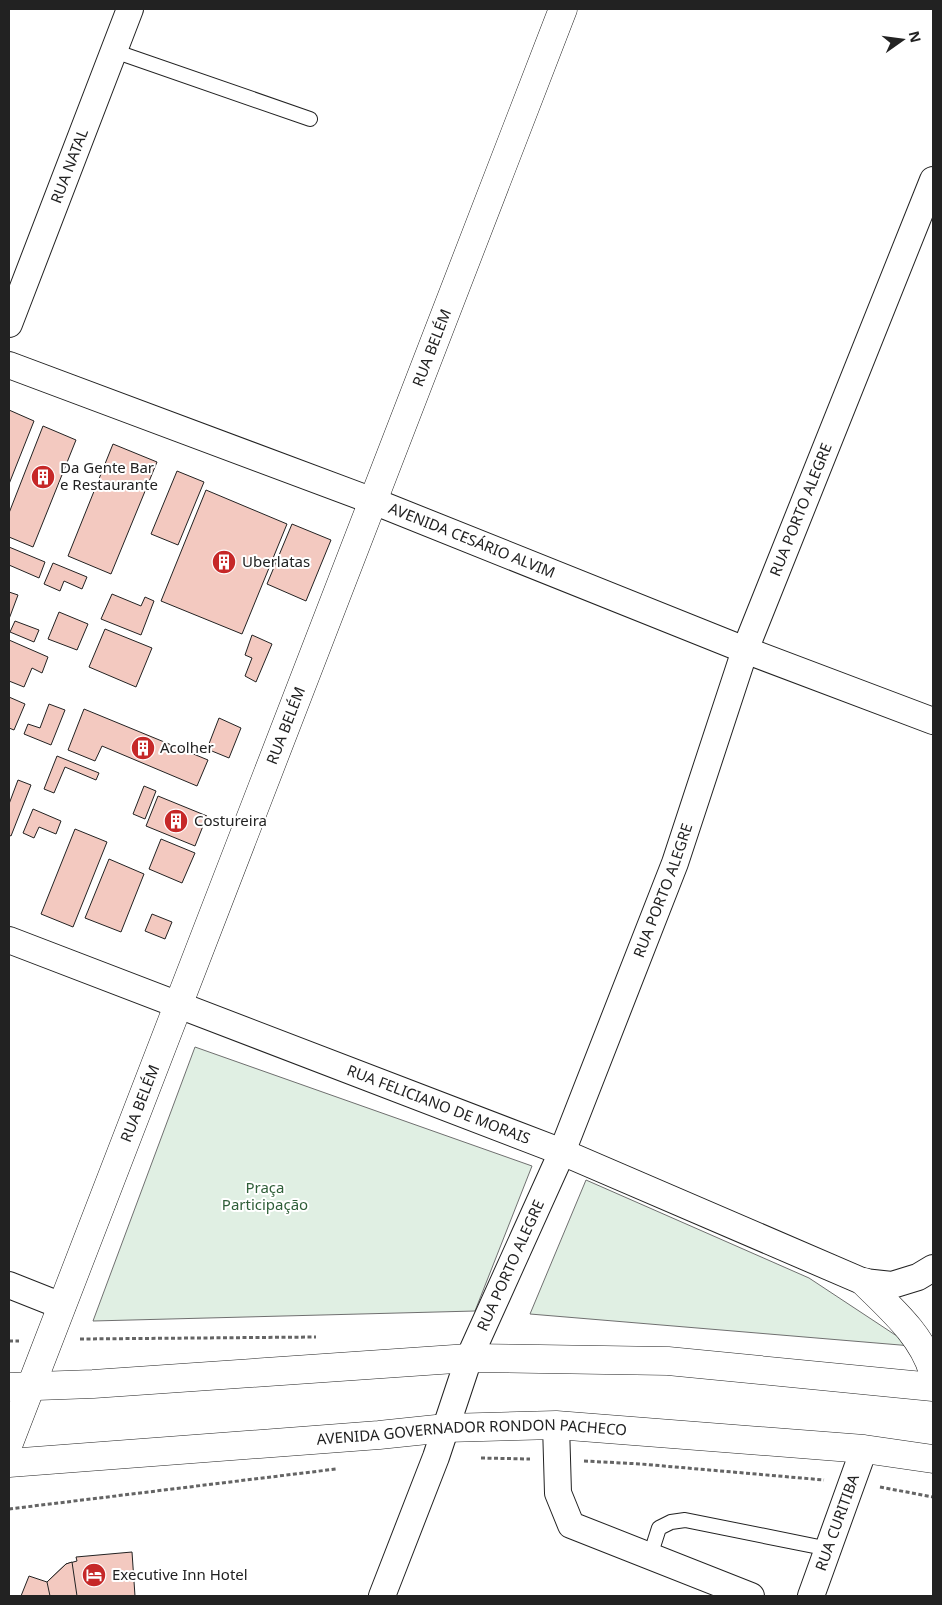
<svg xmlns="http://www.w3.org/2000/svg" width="942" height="1605" viewBox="0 0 942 1605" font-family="'Noto Sans',sans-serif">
<rect width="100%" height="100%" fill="#fff"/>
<g fill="#e0efe3" stroke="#6f6f6f">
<polygon points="195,1047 532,1166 475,1311 93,1321"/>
<polygon points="586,1180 809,1278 912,1346 530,1314"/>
</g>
<g fill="#f3c9c0" stroke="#222">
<polygon points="9,410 34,421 9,484"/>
<polygon points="43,426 76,440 33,547 9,537 9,513"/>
<polygon points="113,444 157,462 111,574 68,556"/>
<polygon points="177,471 204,482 178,545 151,534"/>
<polygon points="206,490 287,524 242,634 161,601"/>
<polygon points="292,524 331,540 306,601 267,584"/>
<polygon points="9,547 45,562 39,578 9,565"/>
<polygon points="53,563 87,577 82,589 64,581 60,591 44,584"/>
<polygon points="9,592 18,595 9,619"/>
<polygon points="112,594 141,606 145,597 154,601 141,635 101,619"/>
<polygon points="59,612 88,624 77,650 48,639"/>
<polygon points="15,621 39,630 34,642 10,632"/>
<polygon points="105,629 152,648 136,687 89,667"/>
<polygon points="252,635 272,644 256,682 245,676 252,658 245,655"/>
<polygon points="9,640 48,657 42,673 32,668 24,687 9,681"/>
<polygon points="9,697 25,704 14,730 9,728"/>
<polygon points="49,704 65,710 51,745 24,734 28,724 40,728"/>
<polygon points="84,709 208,760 197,786 102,746 95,761 68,750"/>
<polygon points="219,718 241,728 229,758 207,749"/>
<polygon points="57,756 99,773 96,780 65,767 54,793 44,789"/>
<polygon points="18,780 31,785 11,836 9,835 9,804"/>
<polygon points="144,786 156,791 145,819 133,814"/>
<polygon points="158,796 207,816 195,846 146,826"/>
<polygon points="33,809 61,821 56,834 39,827 34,838 23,833"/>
<polygon points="75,829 107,842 73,927 41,914"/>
<polygon points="161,839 195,853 182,883 149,869"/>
<polygon points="109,859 144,874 121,932 85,918"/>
<polygon points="152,914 172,922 165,939 145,931"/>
<polygon points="132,1552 135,1596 21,1596 29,1576 47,1582 66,1564 77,1561 76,1557"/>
<polygon points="72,1562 77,1596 50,1596 47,1582 66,1564"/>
</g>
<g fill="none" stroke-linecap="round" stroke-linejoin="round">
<g stroke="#222" stroke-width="16">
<g id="service">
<polyline points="114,51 310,119"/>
<polyline points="650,1556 659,1528 671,1522 685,1520 829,1549"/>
</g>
</g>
<g stroke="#222" stroke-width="28">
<g id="minor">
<path id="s1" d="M 9,324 L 130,9"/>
<path id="s2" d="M 9,365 L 373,501 L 745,650 L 933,721"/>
<path id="s3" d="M 9,940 L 562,1152 L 864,1282 L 892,1285 L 918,1277 L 933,1268"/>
<polyline points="9,1285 62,1306"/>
<polyline points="556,1425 558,1493 571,1525 751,1596"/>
<path id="s4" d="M 382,1596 L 436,1457 L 469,1358 L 562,1152 L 675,863 L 745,650 L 933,180"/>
<path id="s5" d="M 811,1596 L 864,1449"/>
</g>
</g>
<g stroke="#222" stroke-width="29">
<g id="tertiary">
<path id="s6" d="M 9,1443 L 563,9"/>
</g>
</g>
<g stroke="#222" stroke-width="29">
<g id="primary">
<path d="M 864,1282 C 891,1309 922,1335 933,1372"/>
<polyline points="9,1387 93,1384 469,1358 668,1361 933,1387"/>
<path id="s7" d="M 9,1463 L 379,1435 L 446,1428 L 556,1425 L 864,1449 L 933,1459"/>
</g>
</g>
<g stroke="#646464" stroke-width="3" stroke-dasharray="4 2.5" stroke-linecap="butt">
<polyline points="80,1339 316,1337"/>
<polyline points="9,1341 19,1341"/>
<polyline points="481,1458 530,1459"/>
<polyline points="584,1461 641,1464 824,1480"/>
<polyline points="880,1487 933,1497"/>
<polyline points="9,1509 336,1469"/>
</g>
<use href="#service" stroke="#fff" stroke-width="14"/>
<use href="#minor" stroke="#fff" stroke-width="26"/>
<use href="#tertiary" stroke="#fff" stroke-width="28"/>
<use href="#primary" stroke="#fff" stroke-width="28"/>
</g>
<defs>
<g id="building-disc" transform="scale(1.25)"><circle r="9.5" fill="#c62828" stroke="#fff"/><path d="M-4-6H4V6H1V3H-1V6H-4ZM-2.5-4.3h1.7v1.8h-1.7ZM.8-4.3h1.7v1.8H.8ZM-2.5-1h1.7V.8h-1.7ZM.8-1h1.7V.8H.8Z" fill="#fff"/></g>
<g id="hotel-disc" transform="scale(1.25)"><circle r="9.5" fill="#c62828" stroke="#fff"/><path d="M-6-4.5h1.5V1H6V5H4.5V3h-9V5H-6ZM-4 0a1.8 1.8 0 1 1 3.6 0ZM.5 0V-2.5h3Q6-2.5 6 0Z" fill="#fff"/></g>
</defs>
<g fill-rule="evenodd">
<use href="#building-disc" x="43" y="477"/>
<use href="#building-disc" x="224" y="562"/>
<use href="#building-disc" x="143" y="748"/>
<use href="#building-disc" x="176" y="821"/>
<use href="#hotel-disc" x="94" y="1575"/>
</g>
<g text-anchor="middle" stroke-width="4" stroke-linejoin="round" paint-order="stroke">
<g font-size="15" fill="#222" stroke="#fff">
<text dy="5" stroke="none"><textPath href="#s1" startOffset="169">RUA NATAL</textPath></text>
<text dy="5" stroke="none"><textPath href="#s6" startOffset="1174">RUA BELÉM</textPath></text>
<text dy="5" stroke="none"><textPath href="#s4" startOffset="1165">RUA PORTO ALEGRE</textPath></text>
<text dy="5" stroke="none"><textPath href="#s2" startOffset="495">AVENIDA CESÁRIO ALVIM</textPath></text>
<text dy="5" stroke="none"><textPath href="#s6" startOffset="769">RUA BELÉM</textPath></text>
<text dy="5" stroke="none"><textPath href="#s4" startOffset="760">RUA PORTO ALEGRE</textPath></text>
<text dy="5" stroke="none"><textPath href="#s6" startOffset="364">RUA BELÉM</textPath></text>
<text dy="5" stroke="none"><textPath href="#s3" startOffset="460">RUA FELICIANO DE MORAIS</textPath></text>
<text dy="5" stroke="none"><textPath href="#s4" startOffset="355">RUA PORTO ALEGRE</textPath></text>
<text dy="5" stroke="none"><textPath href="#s7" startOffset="464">AVENIDA GOVERNADOR RONDON PACHECO</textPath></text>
<text dy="5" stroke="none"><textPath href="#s5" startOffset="78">RUA CURITIBA</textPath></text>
</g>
<g font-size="15" fill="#222" stroke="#fff" text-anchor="start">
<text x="60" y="473">Da Gente Bar<tspan x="60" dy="17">e Restaurante</tspan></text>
<text x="242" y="567">Uberlatas</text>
<text x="160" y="753">Acolher</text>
<text x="194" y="826">Costureira</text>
<text x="112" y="1580">Executive Inn Hotel</text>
</g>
<g font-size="15" fill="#2f5e38" stroke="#fff">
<text x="265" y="1193">Praça<tspan x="265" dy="17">Participação</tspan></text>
</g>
</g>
<rect width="942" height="1605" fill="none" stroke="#222222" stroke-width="20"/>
<g transform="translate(902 40) rotate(76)" stroke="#ffffff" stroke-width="4" paint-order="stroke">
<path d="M0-4L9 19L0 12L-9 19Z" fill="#222222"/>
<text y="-8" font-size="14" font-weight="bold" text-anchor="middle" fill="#222222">N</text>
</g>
</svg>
